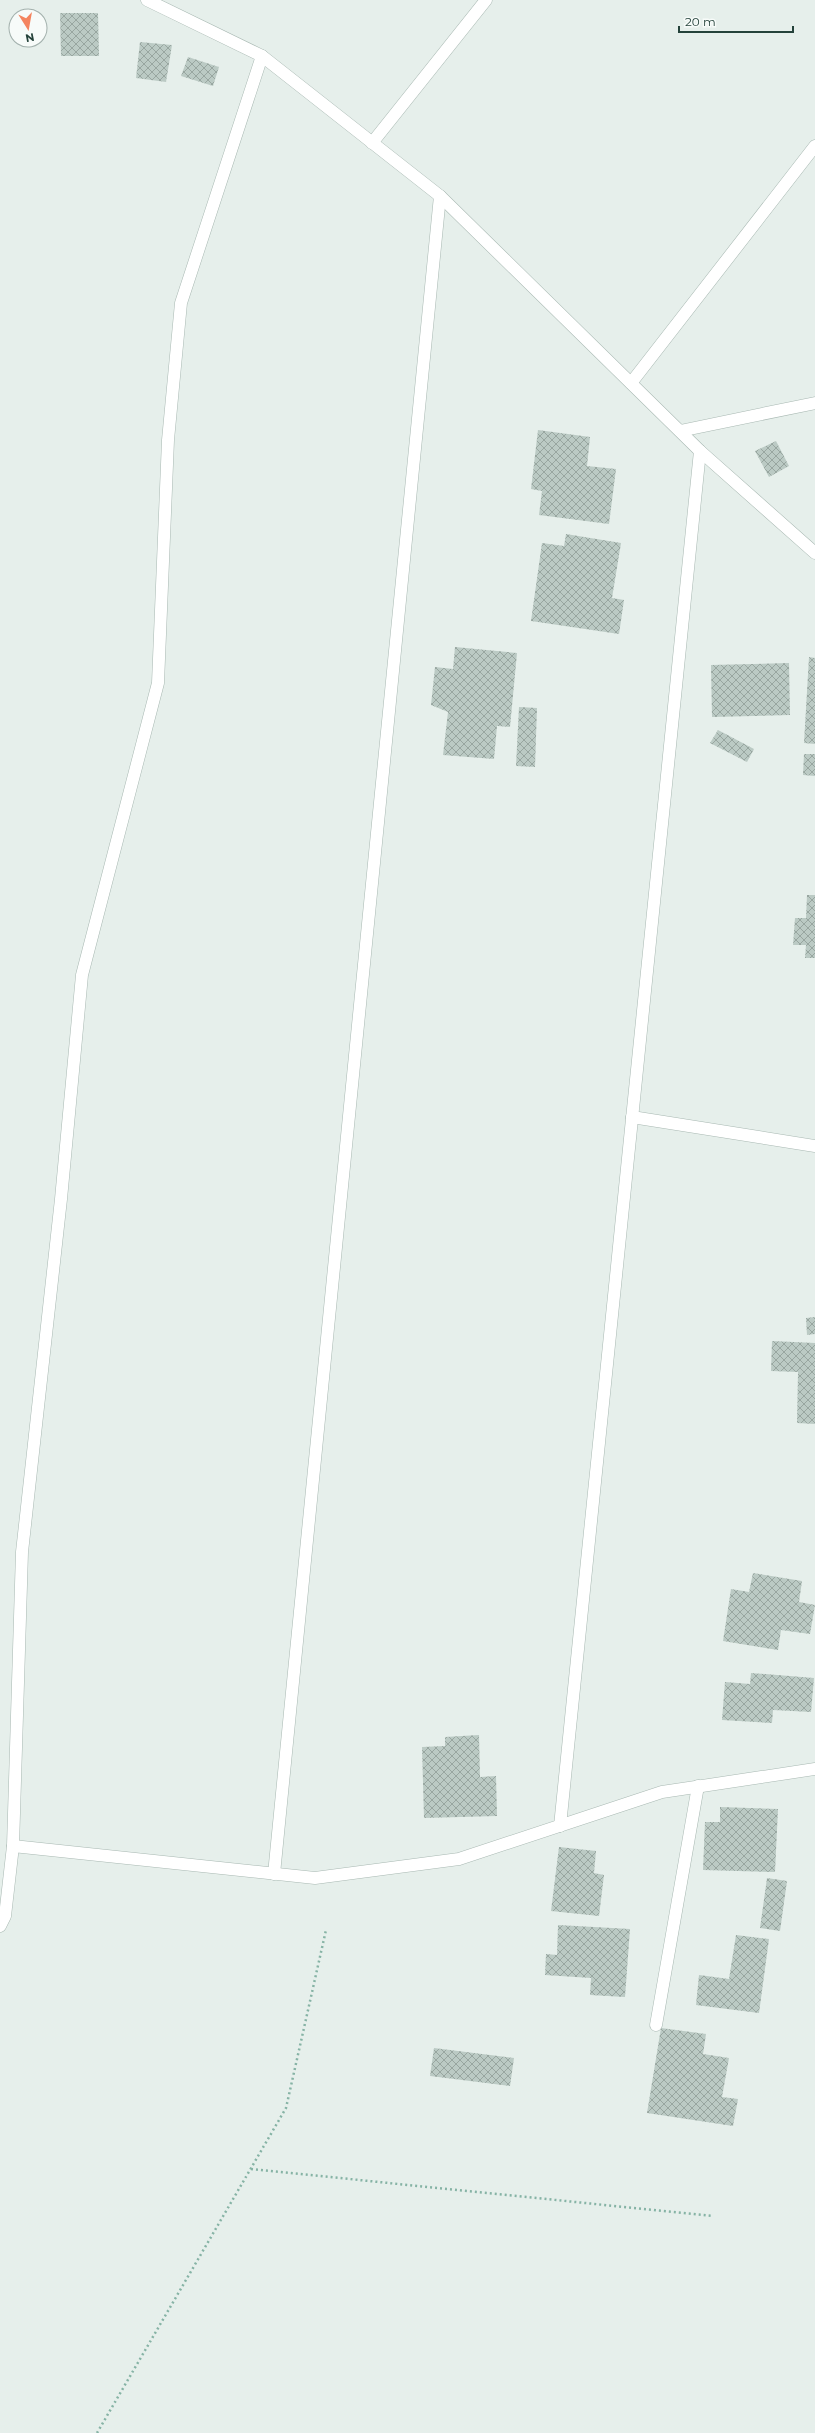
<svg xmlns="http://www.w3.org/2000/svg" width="815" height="2433" viewBox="0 0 815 2433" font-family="Montserrat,sans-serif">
<defs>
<pattern id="building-cross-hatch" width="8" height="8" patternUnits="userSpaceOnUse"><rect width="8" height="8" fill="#bbcac4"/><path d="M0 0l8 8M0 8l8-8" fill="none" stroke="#98a6a0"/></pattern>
</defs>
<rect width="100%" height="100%" fill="#e6efeb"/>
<g fill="url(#building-cross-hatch)">
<polygon points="60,13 98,13 99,56 61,56"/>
<polygon points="140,42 172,45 166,82 136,78"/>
<polygon points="188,57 219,67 213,86 181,76"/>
<polygon points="538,430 590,437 587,466 616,469 609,524 539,515 542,491 531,489"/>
<polygon points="776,441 789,466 769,477 755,451"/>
<polygon points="566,534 621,543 612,598 624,600 619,634 531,621 542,543 564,546"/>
<polygon points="455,647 517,653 510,727 497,726 494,759 443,755 448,712 431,705 435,667 453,669"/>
<polygon points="809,657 815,658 815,744 804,743"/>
<polygon points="789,663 790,715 712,717 711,665"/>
<polygon points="519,707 537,708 535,767 516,766"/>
<polygon points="718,730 754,749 747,762 710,743"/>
<polygon points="804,754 815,754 815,776 803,775"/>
<polygon points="807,895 815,895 815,958 805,958 806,945 793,945 795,918 806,918"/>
<polygon points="815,1317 815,1334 807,1335 806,1318"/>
<polygon points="772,1341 815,1343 815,1424 797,1423 798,1372 771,1371"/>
<polygon points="753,1573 802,1581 799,1602 815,1605 810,1634 781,1630 778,1650 723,1641 731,1589 749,1592"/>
<polygon points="751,1673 814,1678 811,1712 773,1710 772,1723 722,1720 725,1682 750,1684"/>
<polygon points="479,1735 480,1777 496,1776 497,1816 424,1818 422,1747 445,1746 445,1737"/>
<polygon points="720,1807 778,1809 775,1872 703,1870 705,1822 720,1822"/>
<polygon points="559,1847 596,1851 594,1873 604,1875 599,1916 551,1911"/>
<polygon points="767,1878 787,1881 780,1931 760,1928"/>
<polygon points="558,1925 630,1929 625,1997 590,1995 591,1978 545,1975 546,1954 557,1955"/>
<polygon points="736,1935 769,1939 759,2013 696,2005 699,1975 729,1979"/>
<polygon points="661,2028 706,2034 703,2054 729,2058 722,2097 738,2099 733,2126 647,2113"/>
<polygon points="434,2048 514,2058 510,2086 430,2076"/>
</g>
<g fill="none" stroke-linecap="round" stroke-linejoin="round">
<g stroke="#a8b8b2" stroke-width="13">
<polyline id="lane" points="656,2025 698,1786"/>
</g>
<g stroke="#a8b8b2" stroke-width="13">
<g id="street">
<polyline points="147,0 262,56 440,196 700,451 815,553"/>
<polyline points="372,143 486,0"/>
<polyline points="631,383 815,146"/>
<polyline points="680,431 815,403"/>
<polyline points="632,1117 815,1146"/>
<polyline points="560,1826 700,451"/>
<polyline points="13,1846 315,1878 459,1859 662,1792 815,1769"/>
<polyline points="274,1874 440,196"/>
<polyline points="0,1926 5,1916 13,1846 22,1552 61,1199 82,975 158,683 168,440 181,303 262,56"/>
</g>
</g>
<g stroke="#86b3a5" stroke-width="2.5" stroke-dasharray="2 3" stroke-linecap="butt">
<polyline points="251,2169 713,2216"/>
<polyline points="97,2433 286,2108 326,1930"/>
</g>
<use href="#lane" stroke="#fff" stroke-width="12"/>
<use href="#street" stroke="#fff" stroke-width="12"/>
</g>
<g transform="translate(28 28) rotate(169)"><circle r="19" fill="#f7fbf9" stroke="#a3b1ad"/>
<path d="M0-3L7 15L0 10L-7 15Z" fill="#f4845f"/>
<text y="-6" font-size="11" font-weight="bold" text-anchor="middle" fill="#24423a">N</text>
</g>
<path d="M679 26v6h114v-6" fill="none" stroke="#24423a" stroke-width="2"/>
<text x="685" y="26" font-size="12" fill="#24423a" stroke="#f7fbf9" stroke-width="3" paint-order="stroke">20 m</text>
</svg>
